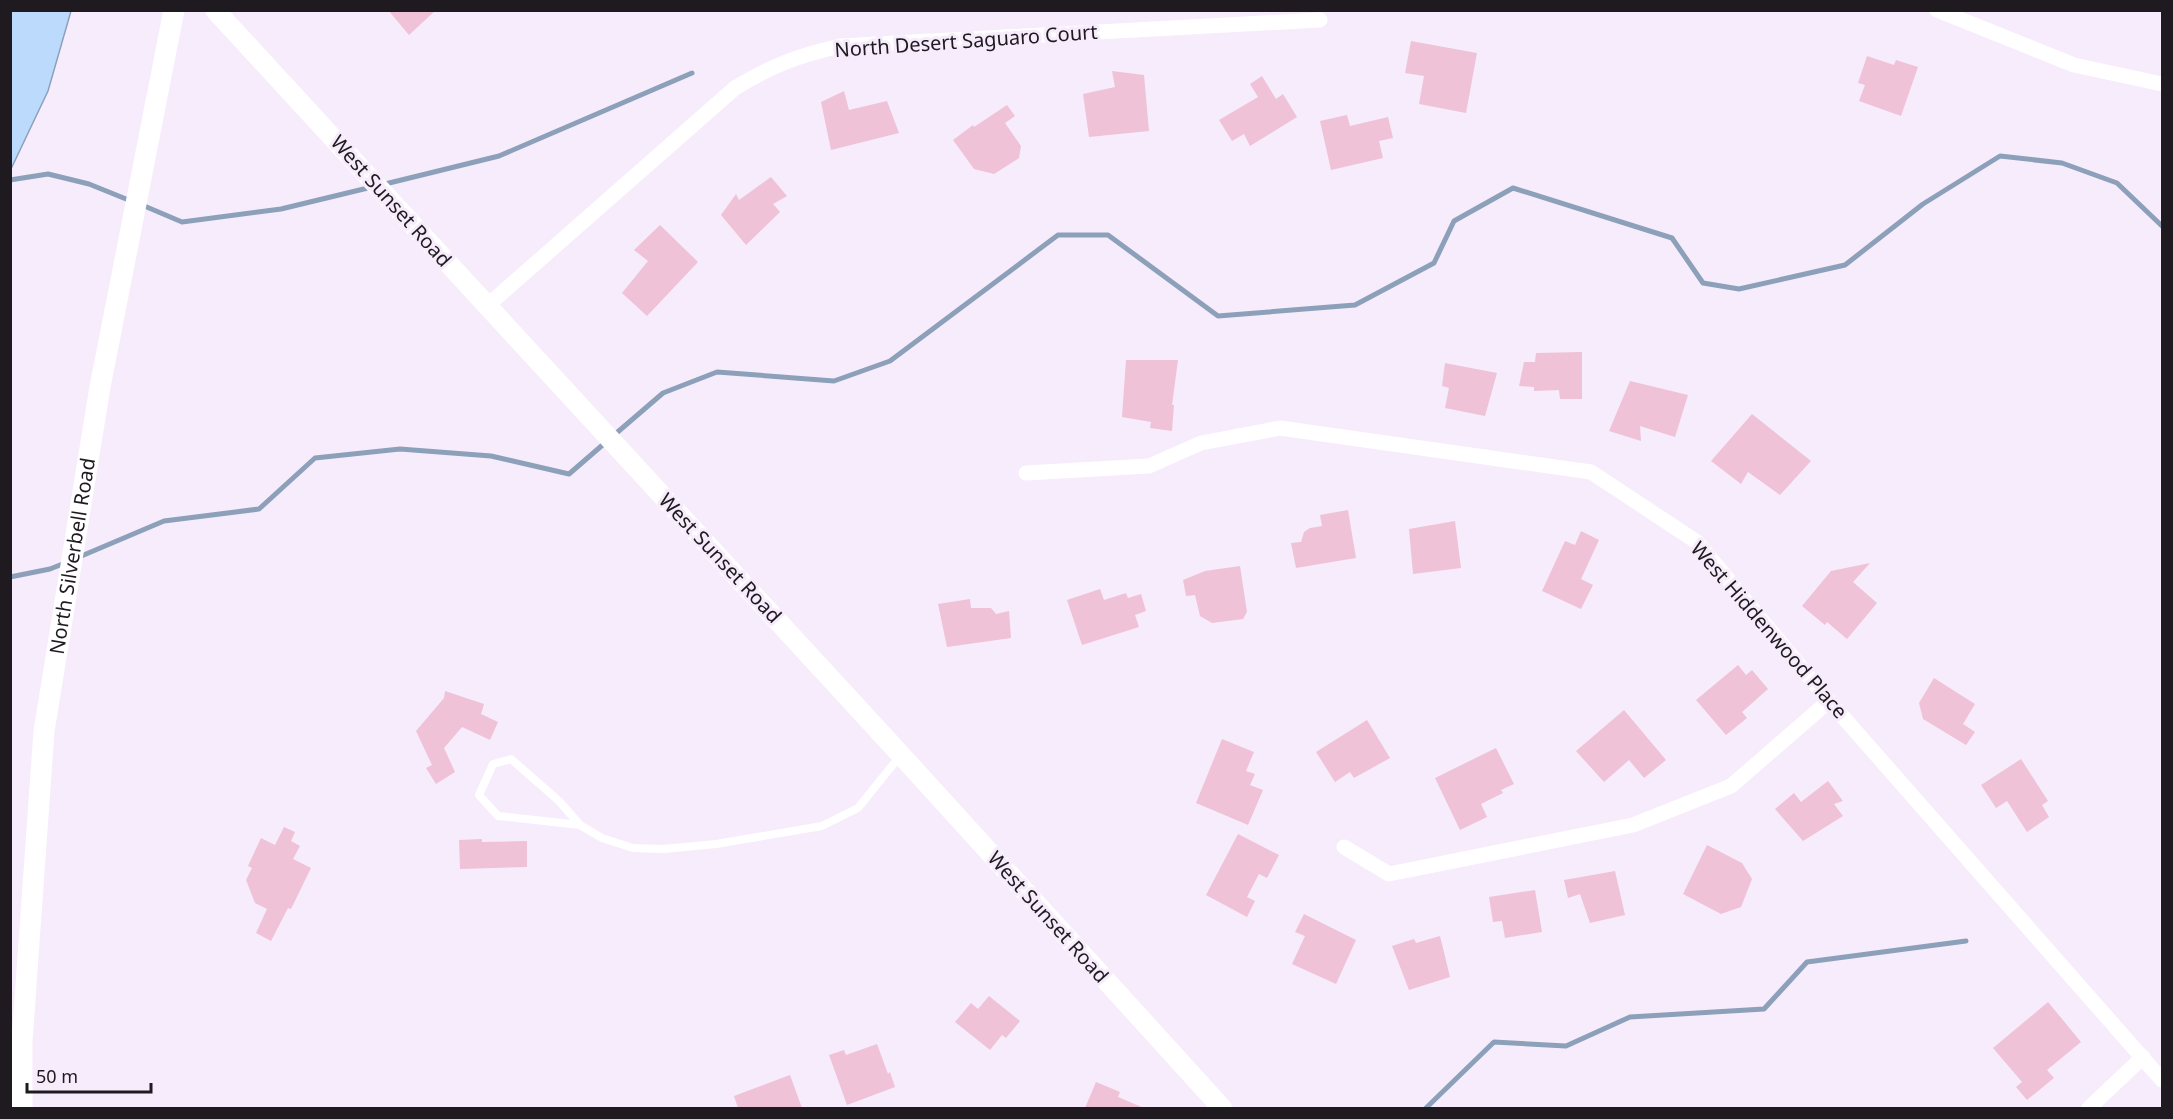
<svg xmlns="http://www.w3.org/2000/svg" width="2173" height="1119" viewBox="0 0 2173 1119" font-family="'Noto Sans',sans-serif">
<rect width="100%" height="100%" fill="#f7ecfb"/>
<polygon fill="#bcdafc" stroke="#8da0ba" stroke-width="1.5" points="11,10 71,11 48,91 11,169"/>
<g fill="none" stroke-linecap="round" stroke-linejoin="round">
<g stroke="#8da0ba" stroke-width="5">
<polyline points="10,180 48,174 89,184 131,201"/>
<polyline points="381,185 499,156 692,73"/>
<polyline points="142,205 182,222 281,209 372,187"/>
<polyline points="613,436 663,393 717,372 834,381 890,361 1058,235 1108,235 1218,316 1355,305 1434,263 1454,221 1513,188 1672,238 1703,283 1739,289 1845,265 1923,204 2000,156 2062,163 2117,183 2162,226"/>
<polyline points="79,557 164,521 259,509 315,458 400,449 491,456 569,474 606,442"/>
<polyline points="10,577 50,569 65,563"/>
<polyline points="1426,1108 1494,1042 1566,1046 1630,1017 1764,1009 1807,962 1966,941"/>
</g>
</g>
<g fill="#efc2d7">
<polygon points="388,10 436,10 409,35"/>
<polygon points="1411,41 1477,53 1466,113 1419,104 1424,76 1405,73"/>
<polygon points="1867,56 1894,65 1896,60 1918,67 1901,116 1859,101 1865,85 1858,83"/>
<polygon points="1112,71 1144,75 1149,131 1089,137 1083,94 1115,87"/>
<polygon points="1262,76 1276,99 1283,94 1297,117 1250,146 1244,134 1232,141 1219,120 1258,97 1250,84"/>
<polygon points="844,91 849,110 887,101 899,133 831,150 821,102"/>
<polygon points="1007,105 1015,116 1005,123 1021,146 1019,158 994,174 974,169 953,140 973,125 974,127"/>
<polygon points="1347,115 1350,126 1388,117 1393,138 1379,141 1383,158 1331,170 1320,121"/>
<polygon points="771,177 787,196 773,204 780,212 746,245 721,215 736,194 739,200"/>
<polygon points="660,225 698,262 647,316 622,293 648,261 634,250"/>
<polygon points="1582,352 1582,399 1560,399 1559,390 1534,391 1534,387 1519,386 1524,362 1535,362 1536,353"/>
<polygon points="1126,360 1178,360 1172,405 1174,405 1172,431 1150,428 1151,422 1122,417"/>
<polygon points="1445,363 1497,373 1485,416 1445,408 1449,388 1442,386"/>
<polygon points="1630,381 1688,395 1675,437 1640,426 1641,441 1609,431"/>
<polygon points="1752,414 1811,461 1780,495 1748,472 1741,484 1711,461"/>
<polygon points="1348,510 1356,558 1296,568 1291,543 1301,542 1304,532 1310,528 1322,526 1320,515"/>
<polygon points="1455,521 1461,568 1413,574 1409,529"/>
<polygon points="1581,531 1599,540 1581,579 1593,585 1581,609 1542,591 1565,541 1575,545"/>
<polygon points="1870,563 1853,582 1877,603 1847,639 1827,622 1825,625 1802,606 1831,571"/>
<polygon points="1240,566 1247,612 1243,619 1212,623 1200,616 1195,595 1186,596 1183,580 1205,571"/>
<polygon points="1100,589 1104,600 1126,593 1128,598 1141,594 1146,611 1135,615 1139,627 1082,645 1067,600"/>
<polygon points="970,599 971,608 991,608 996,614 1009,611 1011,638 947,647 938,604"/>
<polygon points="1738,665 1746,675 1752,670 1768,689 1742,712 1747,718 1726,735 1696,700"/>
<polygon points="1934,678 1975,704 1963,724 1975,732 1966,745 1923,719 1919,703"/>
<polygon points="445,691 484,704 481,714 498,722 490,740 462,727 444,748 455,772 436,784 426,768 432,765 416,731 444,698"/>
<polygon points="1624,710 1666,760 1644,778 1629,760 1604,782 1576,751"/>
<polygon points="1367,720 1390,758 1354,778 1350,772 1335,782 1316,752"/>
<polygon points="1222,739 1254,752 1246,771 1255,774 1250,785 1263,790 1248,825 1196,803"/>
<polygon points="1496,748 1514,784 1501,790 1503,793 1481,804 1487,817 1460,830 1435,778"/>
<polygon points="2021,759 2048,801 2042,805 2049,817 2027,832 2007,801 1996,808 1981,785"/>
<polygon points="1828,781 1843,801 1834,804 1843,816 1803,841 1775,809 1794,793 1801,802"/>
<polygon points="284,827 295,832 291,841 300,846 293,859 311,868 291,909 288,908 271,941 256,933 267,909 255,903 246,880 252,868 248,866 261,838 275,845"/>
<polygon points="1238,834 1279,855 1267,878 1259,874 1247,897 1255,901 1247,917 1206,895"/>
<polygon points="482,839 482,842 527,841 527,867 460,869 459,840"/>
<polygon points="1707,845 1742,863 1752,879 1741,907 1721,914 1683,894"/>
<polygon points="1615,871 1625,915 1590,923 1580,894 1568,898 1564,880"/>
<polygon points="1535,890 1542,932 1505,938 1502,921 1493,922 1489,897"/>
<polygon points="1304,914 1356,940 1336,984 1292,964 1305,936 1295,932"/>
<polygon points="1440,936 1450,977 1409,990 1392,946 1414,939 1416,943"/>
<polygon points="989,996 1020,1021 1006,1038 1002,1035 990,1050 955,1022 971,1003 978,1009"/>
<polygon points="2048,1002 2081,1042 2047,1070 2054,1078 2027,1100 2016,1087 2022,1082 1993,1048"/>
<polygon points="877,1044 888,1074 890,1072 895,1087 847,1105 829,1055 844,1050 846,1055"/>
<polygon points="790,1075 802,1108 738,1108 734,1096"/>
<polygon points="1096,1082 1120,1092 1118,1097 1144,1108 1085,1108"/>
</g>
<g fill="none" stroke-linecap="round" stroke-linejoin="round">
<polyline stroke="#fff" stroke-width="8" points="580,825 498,816 479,795 493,764 511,759 559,801 580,825 602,838 633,848 663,849 716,844 822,826 858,808 900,756"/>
<g stroke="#fff" stroke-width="15">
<polyline points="1937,10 2074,65 2162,84"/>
<path d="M 487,306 L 735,88 C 773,65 797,56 840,46 L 1320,20"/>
<polyline points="1026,473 1149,466 1201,443 1280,428 1591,472 1697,542 1829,701 2162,1080"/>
<polyline points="1344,847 1389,874 1633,825 1731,786 1829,701"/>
<polyline points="2089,1108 2143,1057"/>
</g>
<polyline stroke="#fff" stroke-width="20" points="215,10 901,755 1222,1108"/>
<path stroke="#fff" stroke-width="21" id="s1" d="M 22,1108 L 22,1041 L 44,731 L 100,387 L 174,10"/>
</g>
<g text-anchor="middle" stroke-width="6" stroke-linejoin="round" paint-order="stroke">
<g font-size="20" fill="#1e1a1f" stroke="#f7ecfb">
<text transform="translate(966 41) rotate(-4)" y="7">North Desert Saguaro Court</text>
<text transform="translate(391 201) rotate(48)" y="7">West Sunset Road</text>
<text dy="7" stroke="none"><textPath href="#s1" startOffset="555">North Silverbell Road</textPath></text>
<text transform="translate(720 558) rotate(47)" y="7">West Sunset Road</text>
<text transform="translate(1769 630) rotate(49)" y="7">West Hiddenwood Place</text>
<text transform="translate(1048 917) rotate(48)" y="7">West Sunset Road</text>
</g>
</g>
<rect width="2173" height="1119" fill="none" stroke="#1e1a1f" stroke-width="24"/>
<path d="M27 1083v9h124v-9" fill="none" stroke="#1e1a1f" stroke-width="3"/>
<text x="36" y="1083" font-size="18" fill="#1e1a1f" stroke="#f7ecfb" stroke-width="4.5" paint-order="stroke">50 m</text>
</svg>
